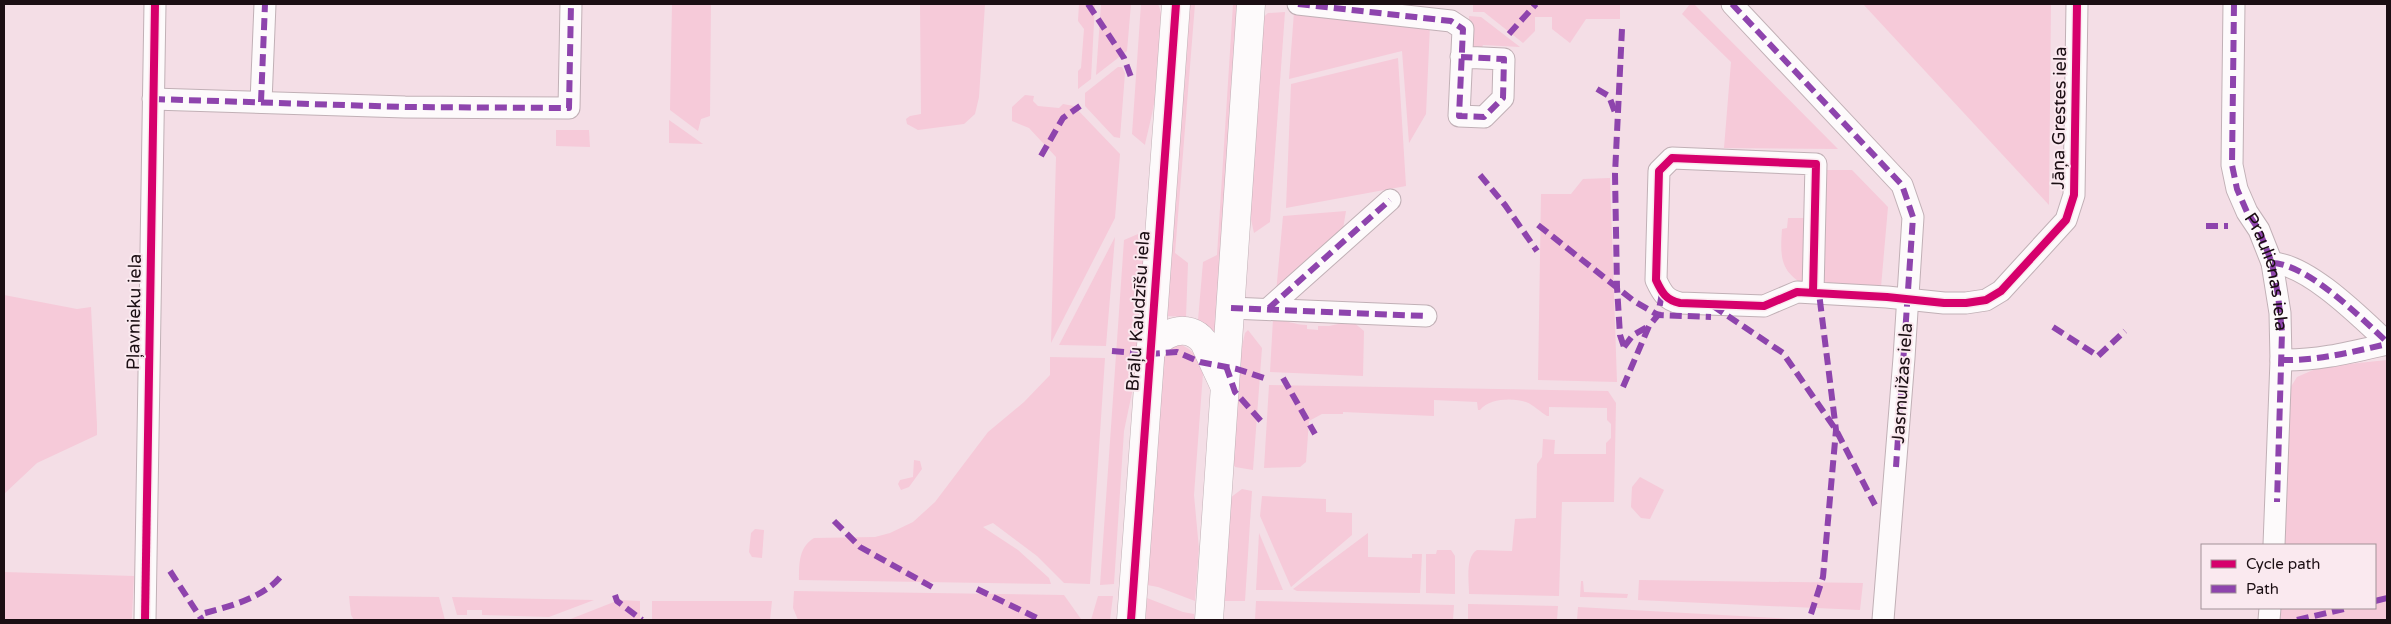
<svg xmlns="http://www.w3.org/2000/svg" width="2391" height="624" viewBox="0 0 2391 624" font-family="'Varela Round',sans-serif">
<rect width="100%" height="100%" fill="#f4dee6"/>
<g fill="#f6cad9">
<polygon points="672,4 711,4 710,116 701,119 698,131 670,110"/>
<polygon points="920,4 985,4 979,97 975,114 964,124 918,130 907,124 906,119 910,116 921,114"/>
<polygon points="1079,4 1095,4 1091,79 1078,89 1078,71 1081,68 1084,29 1078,21"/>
<polygon points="1101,4 1131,4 1127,51 1096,75"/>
<path d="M 1141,4 L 1158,4 C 1172,34 1153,111 1145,145 L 1132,134 Z"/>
<polygon points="1188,4 1195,4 1175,253 1188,263 1186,317 1166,316"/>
<polygon points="1233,4 1239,4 1216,342 1198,320 1203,262 1217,255"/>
<polygon points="1473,4 1620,4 1620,19 1586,19 1570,43 1552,29 1552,17 1535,17 1535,31 1523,43 1484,12 1473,12"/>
<polygon points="1690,4 1694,4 1838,149 1724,148 1731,62 1682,14"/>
<polygon points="1863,4 2051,4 2049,205"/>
<polygon points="1285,12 1270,222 1254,233 1250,215 1259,21 1268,13"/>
<polygon points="1294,12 1430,25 1426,114 1409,143 1402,51 1289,79"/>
<polygon points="1469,16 1481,17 1520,47 1483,45 1481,49 1475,52 1468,44"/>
<polygon points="1398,58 1406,186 1286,208 1291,84"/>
<polygon points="1118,67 1122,67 1125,73 1120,138 1114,137 1085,106 1085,93"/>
<polygon points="1025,95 1034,96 1033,101 1038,106 1059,108 1063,104 1074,106 1120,154 1115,218 1051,343 1056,157 1029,128 1012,121 1012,107"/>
<polygon points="669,120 703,144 669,143"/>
<polygon points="556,130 589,130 590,147 556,146"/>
<polygon points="1823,170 1852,170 1888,207 1881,287 1830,286 1823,280"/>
<polygon points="1610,178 1617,382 1538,380 1541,194 1571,194 1583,179"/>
<polygon points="1346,211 1343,229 1276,293 1283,216"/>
<path d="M 1788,218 L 1810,218 L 1808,287 C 1780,272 1780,258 1782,229 L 1787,228 Z"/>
<polygon points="1138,234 1141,236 1145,285 1139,359 1124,431 1114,584 1100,585 1124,240"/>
<polygon points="1115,237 1106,346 1059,345"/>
<polygon points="4,295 77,309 91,307 97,425 97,435 37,463 4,494"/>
<path d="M 1273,319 C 1286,320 1295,325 1307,325 L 1307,329 L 1318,330 L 1318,326 L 1329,326 L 1352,321 L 1364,331 L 1363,376 L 1270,372 Z"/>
<polygon points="1248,330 1262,348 1253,470 1235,467 1231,461 1237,369 1245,333"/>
<path d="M 1177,343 C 1193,349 1199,357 1203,373 L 1194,495 L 1199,549 L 1195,601 L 1158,587 L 1147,585 L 1164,351 Z"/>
<path d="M 1050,357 L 1105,358 L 1090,584 L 1064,583 L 1037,556 L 993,523 L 983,527 L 1018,550 L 1049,578 L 1051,584 L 799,580 C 799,563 799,547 814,538 L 875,537 L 890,533 L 913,522 L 935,502 L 988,432 L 1024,402 L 1050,375 Z"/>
<polygon points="2387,360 2387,620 2278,620 2278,608 2375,608 2375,545 2281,545 2287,393 2297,377 2320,367"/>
<path d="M 1269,385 L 1608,391 L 1616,403 L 1614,502 L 1562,502 L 1559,596 L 1469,594 C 1469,581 1465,557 1477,550 L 1512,551 L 1515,519 L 1536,518 L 1537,464 L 1542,457 L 1543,439 L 1555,440 L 1554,454 L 1606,454 L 1606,443 L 1611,438 L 1611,424 L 1607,420 L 1607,408 L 1549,407 L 1549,416 L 1547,416 C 1540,412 1534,405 1526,402 C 1513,398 1490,398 1480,410 L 1478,410 L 1477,402 L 1434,400 L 1434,416 L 1343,412 L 1343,414 L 1322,414 L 1309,421 L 1306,462 L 1300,467 L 1264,468 Z"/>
<polygon points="914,460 920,461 922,469 909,487 901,490 898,484 900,480 913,477"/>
<polygon points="1640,477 1664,490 1650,519 1641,518 1631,507 1632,487"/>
<polygon points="1242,489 1252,491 1245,601 1221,601 1230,498"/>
<polygon points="1262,496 1326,499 1326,512 1352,513 1352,535 1291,587 1260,516"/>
<polygon points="755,529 764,530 762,558 752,557 749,552 751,533"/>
<polygon points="1259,533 1283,590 1256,590"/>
<polygon points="1368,533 1368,557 1412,558 1412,554 1422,554 1420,593 1297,591 1293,589"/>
<polygon points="1437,550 1451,550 1455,556 1455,594 1426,593 1426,554 1436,554"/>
<polygon points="4,572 134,576 132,617 131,620 4,620"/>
<polygon points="1639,580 1863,583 1860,610 1638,600"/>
<polygon points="1581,581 1583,581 1584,592 1628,594 1627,598 1580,597"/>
<polygon points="794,591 1064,595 1081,619 798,620 793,608"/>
<polygon points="349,596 439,597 445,620 354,620 351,615"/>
<polygon points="1098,596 1113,596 1110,620 1091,620"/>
<polygon points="452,597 594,600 549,617 482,615 482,610 467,610 467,615 457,615"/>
<polygon points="1147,598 1183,612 1194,614 1194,620 1145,620"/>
<polygon points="619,600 640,601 640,620 568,620"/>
<polygon points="652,601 772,601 770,620 652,620"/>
<polygon points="1256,601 1454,605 1453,620 1255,620"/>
<polygon points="1468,604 1558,606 1557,620 1468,620"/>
<polygon points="1578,607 1810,620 1577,620"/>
</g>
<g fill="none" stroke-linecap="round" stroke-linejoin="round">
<g stroke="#c1b0b6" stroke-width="23">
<g id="street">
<polyline points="1298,4 1451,21 1463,29 1459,116 1484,117 1503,98 1504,59 1461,57"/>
<polyline points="1732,4 1902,185 1913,217 1904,358 1883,620"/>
<polyline points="2234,4 2232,165 2237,189 2247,212 2259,230 2272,263 2280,313 2281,360 2274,545"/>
<polyline points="153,99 405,107 569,108 571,4"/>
<polyline points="261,102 265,4"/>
<path d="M 2272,263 C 2308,264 2361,318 2387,342"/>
<path d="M 1813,293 L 1816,164 L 1672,158 L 1659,171 L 1656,280 C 1662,293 1666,300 1680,303 L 1764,306 L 1797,292 L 1887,297 L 1944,303 L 1966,303 L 1986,300 L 2001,291 L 2066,220 L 2074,195 L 2077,4"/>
<polyline points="1231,308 1426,316"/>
<polyline points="1269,308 1390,200"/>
<path d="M 2281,360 C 2317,361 2352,352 2387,344"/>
<polyline points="145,620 155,4"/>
<polyline points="2269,620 2270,608"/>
</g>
</g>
<g stroke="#c1b0b6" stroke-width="29">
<g id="secondary">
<path d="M 1150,354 C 1159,332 1188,321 1204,342 L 1223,383"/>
<polyline points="1131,620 1176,4"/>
<polyline points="1209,620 1251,4"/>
</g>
</g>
<use href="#street" stroke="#fdfafb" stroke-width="21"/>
<use href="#secondary" stroke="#fdfafb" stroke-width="28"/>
<g stroke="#8e44ad" stroke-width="6" stroke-dasharray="12 6" stroke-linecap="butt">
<polyline points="1088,4 1124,58 1131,77"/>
<polyline points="1298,4 1451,21 1463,29 1459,116 1484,117 1503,98 1504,59 1461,57"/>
<polyline points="1732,4 1902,185 1913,217 1896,467"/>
<path id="s1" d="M 2234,4 L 2232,165 L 2237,189 L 2247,212 L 2259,230 L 2272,263 L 2278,295 L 2282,332 L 2277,502"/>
<polyline points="1622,29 1615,174 1617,287 1620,335 1624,347"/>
<polyline points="1509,34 1536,4"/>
<polyline points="1597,89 1609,96 1616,115"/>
<polyline points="153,99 405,107 569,108 571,4"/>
<polyline points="261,102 265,4"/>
<polyline points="1041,156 1063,118 1080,106"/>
<polyline points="1480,175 1505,205 1537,251"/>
<polyline points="1538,225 1634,301 1658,315 1711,317"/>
<polyline points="2206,226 2228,226"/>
<path d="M 2272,263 C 2308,264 2361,318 2387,342"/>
<polyline points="1713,306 1783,353 1836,430 1875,505"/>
<polyline points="1231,308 1426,316"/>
<polyline points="1269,308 1390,200"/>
<polyline points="2053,327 2098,356 2125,331"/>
<polyline points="1624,347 1633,335 1649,326"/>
<polyline points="1112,351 1150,354 1177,352 1200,362 1237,369 1264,378"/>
<path d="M 2281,360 C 2317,361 2352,352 2387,344"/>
<polyline points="1226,366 1235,392 1261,421"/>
<polyline points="1283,378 1315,434"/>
<polyline points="1623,387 1649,326 1658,315 1662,293"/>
<polyline points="834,521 860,547 932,587"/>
<polyline points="170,571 202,620"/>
<polyline points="977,589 1041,620"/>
<polyline points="615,595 617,601 642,620"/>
<polyline points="2375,601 2387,598"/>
<path d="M 205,613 C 231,606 265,597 282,575"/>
<polyline points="1811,614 1823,577 1836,430 1819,293"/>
<polyline points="2297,620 2348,608"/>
</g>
<g stroke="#fae9ef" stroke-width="11">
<g id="cycleway">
<path d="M 1813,293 L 1816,164 L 1672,158 L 1659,171 L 1656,280 C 1662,293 1666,300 1680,303 L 1764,306 L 1797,292 L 1887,297 L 1944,303 L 1966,303 L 1986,300 L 2001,291 L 2066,220 L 2074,195 L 2077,4"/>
<polyline points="145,620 155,4"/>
<polyline points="1131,620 1176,4"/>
</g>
</g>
<use href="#cycleway" stroke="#d6006c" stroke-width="8"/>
</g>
<g text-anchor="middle" stroke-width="4" stroke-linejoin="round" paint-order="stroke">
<g font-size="18" fill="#1b0e13" stroke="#fae9ef">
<text transform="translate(2059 118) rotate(-89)" y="6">Jāņa Grestes iela</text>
<text dy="6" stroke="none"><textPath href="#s1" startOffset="275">Praulienas iela</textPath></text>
<text transform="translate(1138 311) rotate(-86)" y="6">Brāļu Kaudzīšu iela</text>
<text transform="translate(134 312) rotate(-89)" y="6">Pļavnieku iela</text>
<text transform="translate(1902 383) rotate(-86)" y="6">Jasmuižas iela</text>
</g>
</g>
<rect width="2391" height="624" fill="none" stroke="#1b0e13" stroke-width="10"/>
<rect x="2201" y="544" width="175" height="65" fill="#fae9ef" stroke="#a19197"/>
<rect x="2211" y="560" width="25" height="8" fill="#d6006c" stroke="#a19197"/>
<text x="2246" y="569" font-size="15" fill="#1b0e13">Cycle path</text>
<rect x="2211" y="585" width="25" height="8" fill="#8e44ad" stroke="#a19197"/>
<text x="2246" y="594" font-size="15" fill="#1b0e13">Path</text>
</svg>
